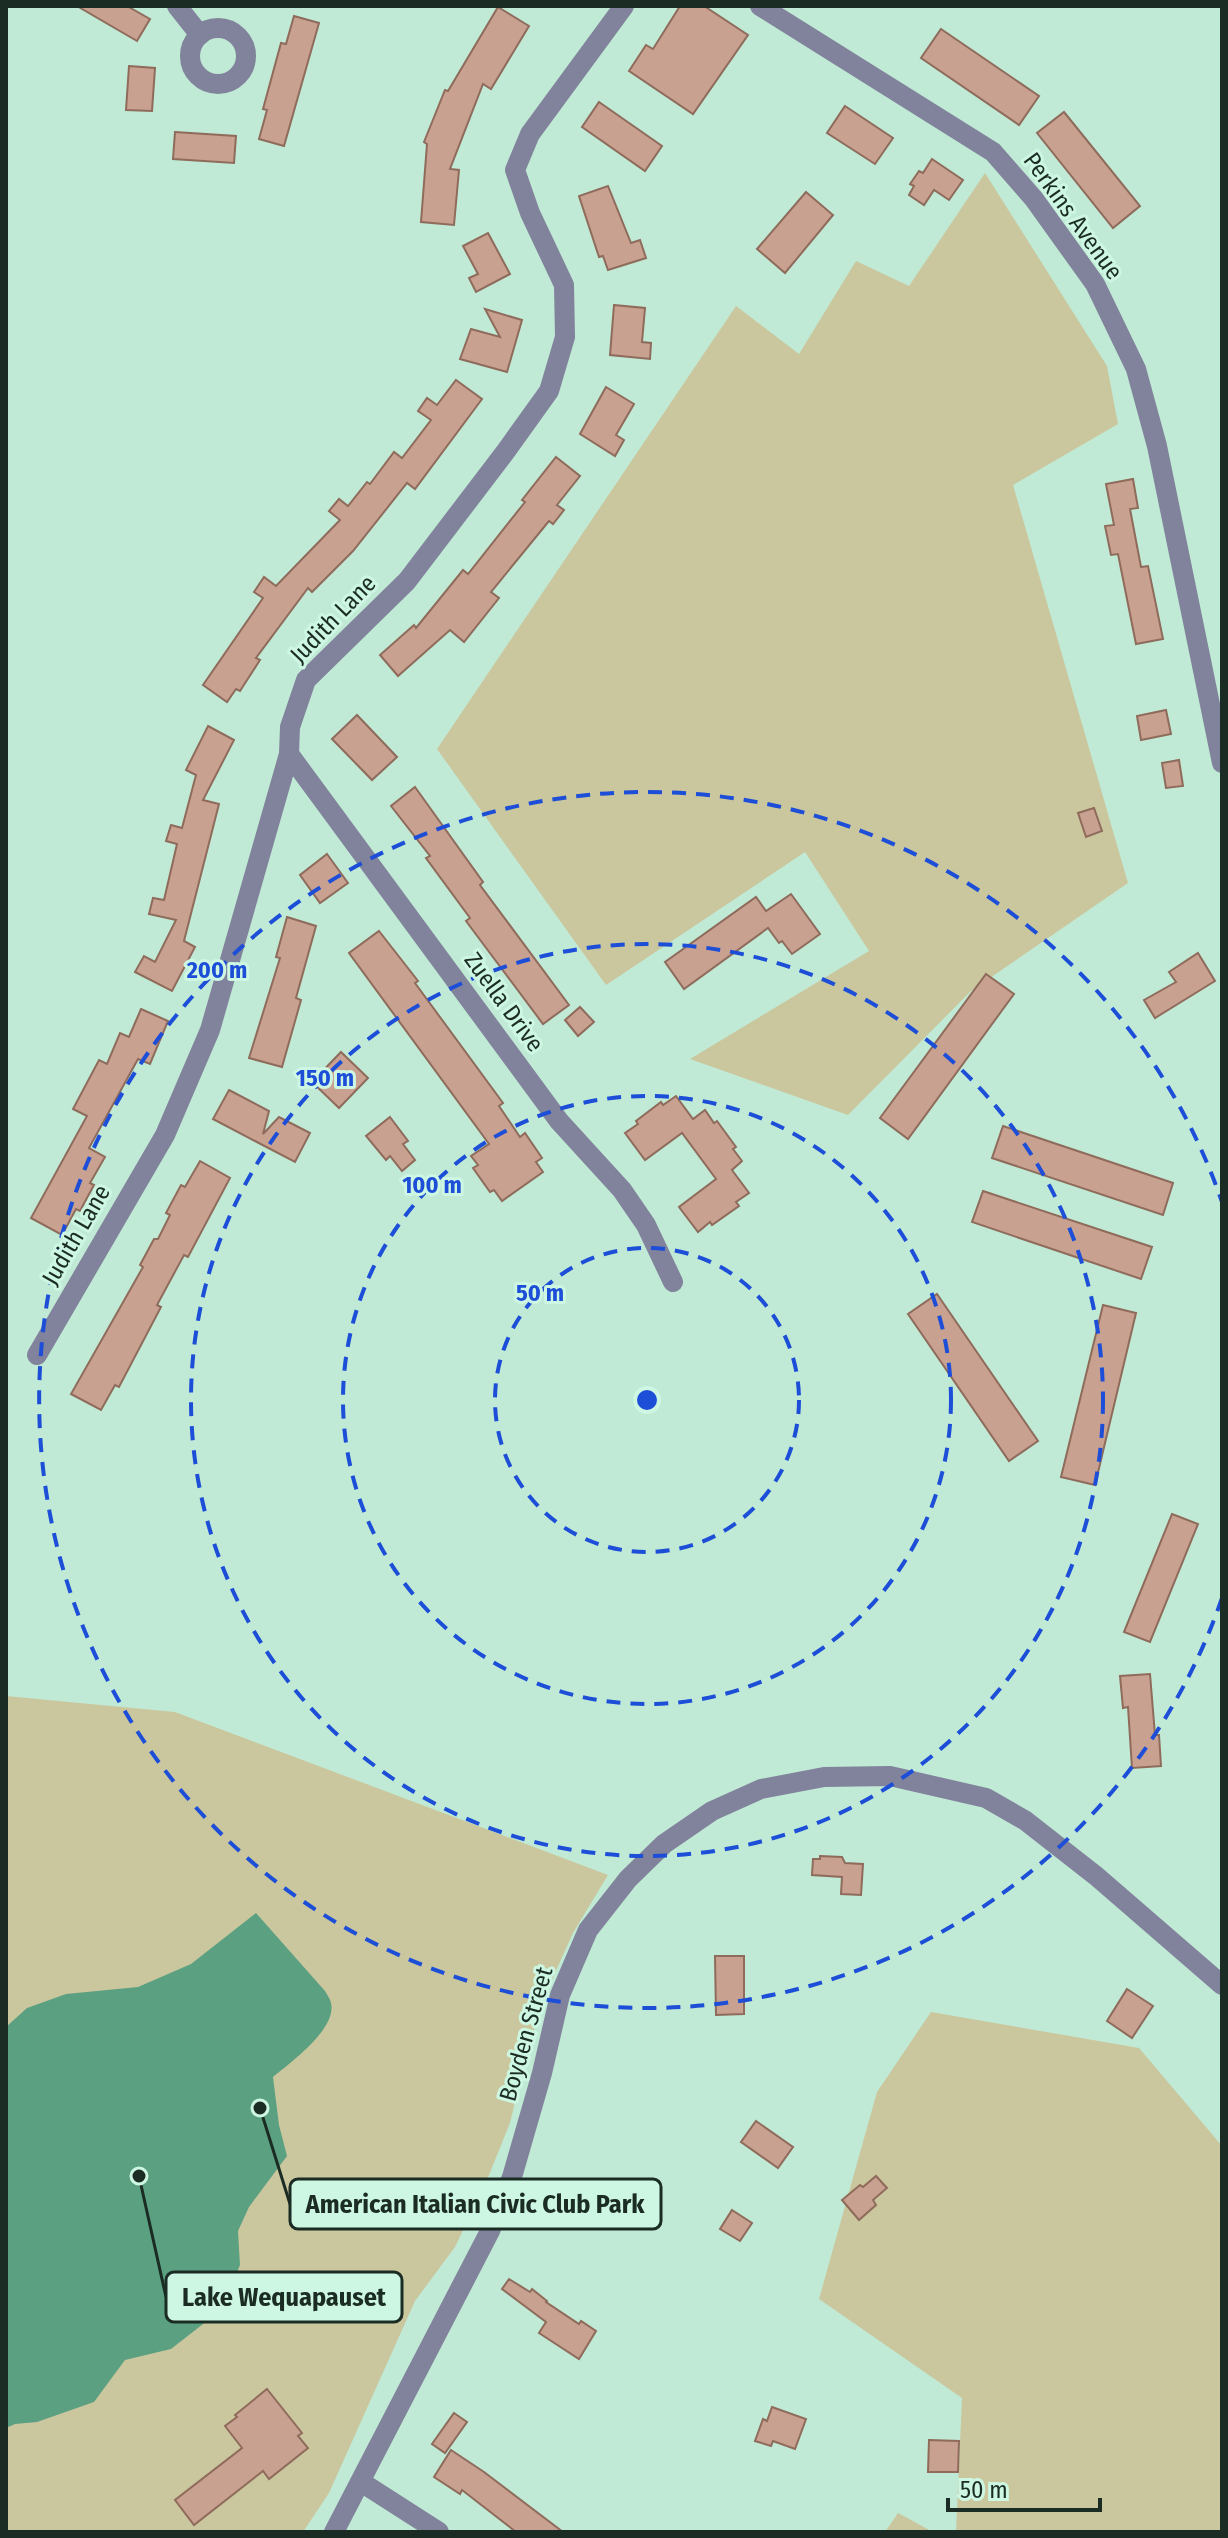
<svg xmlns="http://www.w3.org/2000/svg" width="1228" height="2538" viewBox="0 0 1228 2538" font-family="'Fira Sans Condensed',sans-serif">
<rect width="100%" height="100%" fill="#c0ead5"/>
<g fill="#cac79e">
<polygon points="985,173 1107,366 1118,424 1013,485 1128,883 971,991 848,1115 690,1059 869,951 805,852 606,985 437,749 736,306 799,354 856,261 909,286"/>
<polygon points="6,1696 175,1712 608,1875 573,1933 545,1995 525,2060 510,2123 487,2180 455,2247 415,2301 329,2493 303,2532 6,2532"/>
<polygon points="931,2012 1139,2048 1222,2146 1222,2532 956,2532 962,2398 819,2299 877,2092"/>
<polygon points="898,2513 933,2532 885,2532"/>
</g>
<path fill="#5ca082" d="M 256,1913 L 325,1991 C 327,1995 330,1998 331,2003 C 337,2029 291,2062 273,2077 L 279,2125 L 287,2156 L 249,2207 L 238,2231 L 240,2265 L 221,2310 L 171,2349 L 125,2360 L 94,2402 L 37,2422 L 15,2424 L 6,2428 L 6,2027 L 27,2008 L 66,1994 L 138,1987 L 191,1964 Z"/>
<g fill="#c8a190" stroke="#8f6b5c" stroke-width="2">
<polygon points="77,6 127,6 150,19 137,41"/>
<polygon points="680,6 704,6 748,35 693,114 629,71 646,45 653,49"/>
<polygon points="498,7 529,26 491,89 483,84 450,169 459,170 454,225 421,222 427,144 424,142 445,90 448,91"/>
<polygon points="294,16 319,23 284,146 259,139 267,110 263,109 281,43 286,44"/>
<polygon points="941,29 1039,96 1019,125 921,58"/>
<polygon points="129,66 155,68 152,111 126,110"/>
<polygon points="599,102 662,146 645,171 582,127"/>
<polygon points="845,106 893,138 875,164 827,133"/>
<polygon points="1064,112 1140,206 1113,228 1037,133"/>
<polygon points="175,132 236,136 234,163 173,159"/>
<polygon points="932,159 963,180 949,200 934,190 924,205 909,195 914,186 910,184 919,171 923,173"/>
<polygon points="608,186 631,243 640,240 646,258 608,270 603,256 599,257 579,196"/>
<polygon points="806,192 833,215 785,273 757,249"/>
<polygon points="488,233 510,274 476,292 469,278 478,274 463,246"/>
<polygon points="614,305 645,308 642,342 651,343 650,359 610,355"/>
<polygon points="485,309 522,320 507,372 460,359 471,329 500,337"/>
<polygon points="456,380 482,399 415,489 407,483 353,551 312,592 308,588 256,658 260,660 240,691 236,689 227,702 203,685 263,598 254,592 264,577 276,586 340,520 329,511 339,499 348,506 367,482 370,484 394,452 402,458 431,420 418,411 427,398 437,405"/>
<polygon points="606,387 634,404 616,435 624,440 615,456 580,434"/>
<polygon points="556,457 580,476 557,505 564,510 553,524 549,521 491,592 499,598 464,642 450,630 398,676 380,655 414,625 416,628 463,570 468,574 525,502 522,500"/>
<polygon points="1133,479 1138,508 1130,509 1141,567 1148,566 1163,639 1136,644 1118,554 1111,555 1105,526 1114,525 1106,484"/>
<polygon points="1166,710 1171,734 1141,740 1137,716"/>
<polygon points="357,715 397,757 372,780 332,739"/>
<polygon points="208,726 234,740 203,800 219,804 184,941 195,947 172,991 135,972 144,956 155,962 176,920 149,914 153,898 164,900 177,844 166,841 171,825 182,828 196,775 186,770"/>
<polygon points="1179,760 1183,786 1166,788 1162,763"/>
<polygon points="415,787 483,882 480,885 569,1005 543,1024 466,921 470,918 426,858 430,856 391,806"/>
<polygon points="1094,808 1102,831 1086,837 1078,813"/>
<polygon points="327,854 348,883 320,903 300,875"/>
<polygon points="791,894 820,934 792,954 782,941 779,943 768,928 684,989 665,962 756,897 766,911"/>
<polygon points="287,917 316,926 296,998 301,1000 282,1067 249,1058 280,958 276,957"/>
<polygon points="379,931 418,981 415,983 503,1103 499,1106 520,1137 525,1133 542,1158 536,1162 543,1172 502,1201 494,1190 490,1192 473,1168 478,1165 471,1156 489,1144 349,953"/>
<polygon points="1198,953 1215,981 1155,1018 1144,1000 1176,982 1169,972"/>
<polygon points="986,974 1014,994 908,1139 880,1118"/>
<polygon points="580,1007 594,1022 578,1036 565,1020"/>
<polygon points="141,1009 168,1021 150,1064 138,1059 89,1148 105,1157 90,1183 94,1185 80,1211 76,1209 62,1235 31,1218 87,1116 73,1109 99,1060 107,1064 120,1033 129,1037"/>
<polygon points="341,1052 368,1078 339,1108 312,1082"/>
<polygon points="229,1090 269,1111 263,1134 279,1117 310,1133 295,1162 213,1119"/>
<polygon points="676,1096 693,1119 705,1110 714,1123 717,1121 736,1147 733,1149 742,1161 732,1170 749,1193 736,1202 739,1206 712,1225 710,1222 698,1232 679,1207 716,1179 682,1133 645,1160 625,1133 638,1124 636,1121 661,1102 663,1105"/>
<polygon points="390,1117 408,1141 403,1144 415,1160 402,1171 390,1156 386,1160 366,1136"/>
<polygon points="1003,1126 1173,1183 1163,1215 992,1158"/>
<polygon points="200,1161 230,1178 188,1257 184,1255 157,1305 161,1307 119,1387 115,1385 101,1410 71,1394 143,1267 140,1265 154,1239 158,1239 170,1215 166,1213 181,1185 185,1187"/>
<polygon points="983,1191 1152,1247 1141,1279 972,1222"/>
<polygon points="937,1294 1038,1441 1009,1461 908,1314"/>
<polygon points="1103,1305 1136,1313 1095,1485 1061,1477"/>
<polygon points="1172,1514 1198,1524 1150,1642 1124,1632"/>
<polygon points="1150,1674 1155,1735 1159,1735 1161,1766 1132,1768 1128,1707 1123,1708 1120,1676"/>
<polygon points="820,1856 842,1857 845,1863 863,1864 861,1895 841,1894 842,1877 812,1875 813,1859 820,1859"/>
<polygon points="715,1956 744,1956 744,2014 716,2015"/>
<polygon points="1127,1989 1153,2006 1132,2038 1107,2021"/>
<polygon points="756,2121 793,2147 778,2168 741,2142"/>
<polygon points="876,2176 887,2188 873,2200 876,2205 859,2220 842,2200 860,2185 863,2187"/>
<polygon points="732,2210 752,2223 740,2241 720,2229"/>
<polygon points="509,2279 530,2292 532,2289 547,2301 546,2302 579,2324 581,2321 596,2331 579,2359 539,2333 546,2322 502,2289"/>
<polygon points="267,2389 302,2433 298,2436 308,2448 269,2479 263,2471 194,2525 175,2500 242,2448 225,2426 237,2417 235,2415"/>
<polygon points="772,2407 806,2419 795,2449 773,2441 771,2446 755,2441 763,2419 767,2421"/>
<polygon points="454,2413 467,2422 445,2453 432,2444"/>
<polygon points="929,2440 959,2441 958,2472 928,2472"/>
<polygon points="451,2450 484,2472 563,2532 516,2532 462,2490 460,2494 434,2477"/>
</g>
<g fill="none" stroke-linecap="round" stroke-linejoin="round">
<g stroke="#81829b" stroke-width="20">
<polyline points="177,6 200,35"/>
<polyline points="760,6 993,152 1034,199 1095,284 1136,369 1157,446 1222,763"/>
<circle cx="218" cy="56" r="28"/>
<polyline points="289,754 559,1121 622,1190 646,1225 673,1282"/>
<polyline points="37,1355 165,1135 210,1030 289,754 290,727 306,680 407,581 506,451 549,391 565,337 564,285 530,213 515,170 530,134 624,6"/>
<polyline points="361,2482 439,2532"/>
<polyline points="334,2532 490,2231 512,2177 542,2073 560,1995 588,1930 628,1879 664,1844 712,1811 761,1789 824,1777 890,1776 986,1798 1026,1821 1095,1875 1222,1985"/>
</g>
</g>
<g fill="none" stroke="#1d4ed8" stroke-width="4" stroke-dasharray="14 10">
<circle cx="647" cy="1400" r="152"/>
<circle cx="647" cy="1400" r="304"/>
<circle cx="647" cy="1400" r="456"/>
<path d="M1222 1598A608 608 0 1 1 1222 1202"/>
</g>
<g text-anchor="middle" stroke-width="6" stroke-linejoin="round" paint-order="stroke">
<g font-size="24" fill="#1b2c24" stroke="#cdf7e2">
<text transform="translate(1073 216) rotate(54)" y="8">Perkins Avenue</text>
<text transform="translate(333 619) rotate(-46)" y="8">Judith Lane</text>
<text transform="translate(504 1002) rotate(54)" y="8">Zuella Drive</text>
<text transform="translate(76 1235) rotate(-60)" y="8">Judith Lane</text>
<text transform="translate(526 2034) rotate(-74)" y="8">Boyden Street</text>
</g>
</g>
<circle cx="647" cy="1400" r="12" fill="#1d4ed8" stroke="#cdf7e2" stroke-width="4"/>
<g font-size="24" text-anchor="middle" font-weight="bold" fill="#1d4ed8" stroke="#cdf7e2" stroke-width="6" stroke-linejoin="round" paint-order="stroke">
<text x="217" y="978">200 m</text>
<text x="325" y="1086">150 m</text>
<text x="432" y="1193">100 m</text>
<text x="540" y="1301">50 m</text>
</g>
<path fill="none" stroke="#1b2c24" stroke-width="3" d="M260 2108L290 2204M139 2176L166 2297"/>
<g fill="#1b2c24" stroke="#cdf7e2" stroke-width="3">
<circle cx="260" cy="2108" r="8"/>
<circle cx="139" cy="2176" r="8"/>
</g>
<g fill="#cdf7e2" stroke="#1b2c24" stroke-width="3">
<rect x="290" y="2179" width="371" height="50" rx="8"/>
<rect x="166" y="2272" width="236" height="50" rx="8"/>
</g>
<g font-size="26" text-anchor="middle" font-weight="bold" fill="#1b2c24">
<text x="475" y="2213">American Italian Civic Club Park</text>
<text x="284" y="2306">Lake Wequapauset</text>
</g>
<rect width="1228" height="2538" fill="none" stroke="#1b2c24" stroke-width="16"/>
<path d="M948 2498v12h152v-12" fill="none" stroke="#1b2c24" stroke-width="4"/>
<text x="960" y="2498" font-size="24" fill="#1b2c24" stroke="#cdf7e2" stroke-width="6" paint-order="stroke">50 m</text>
</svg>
